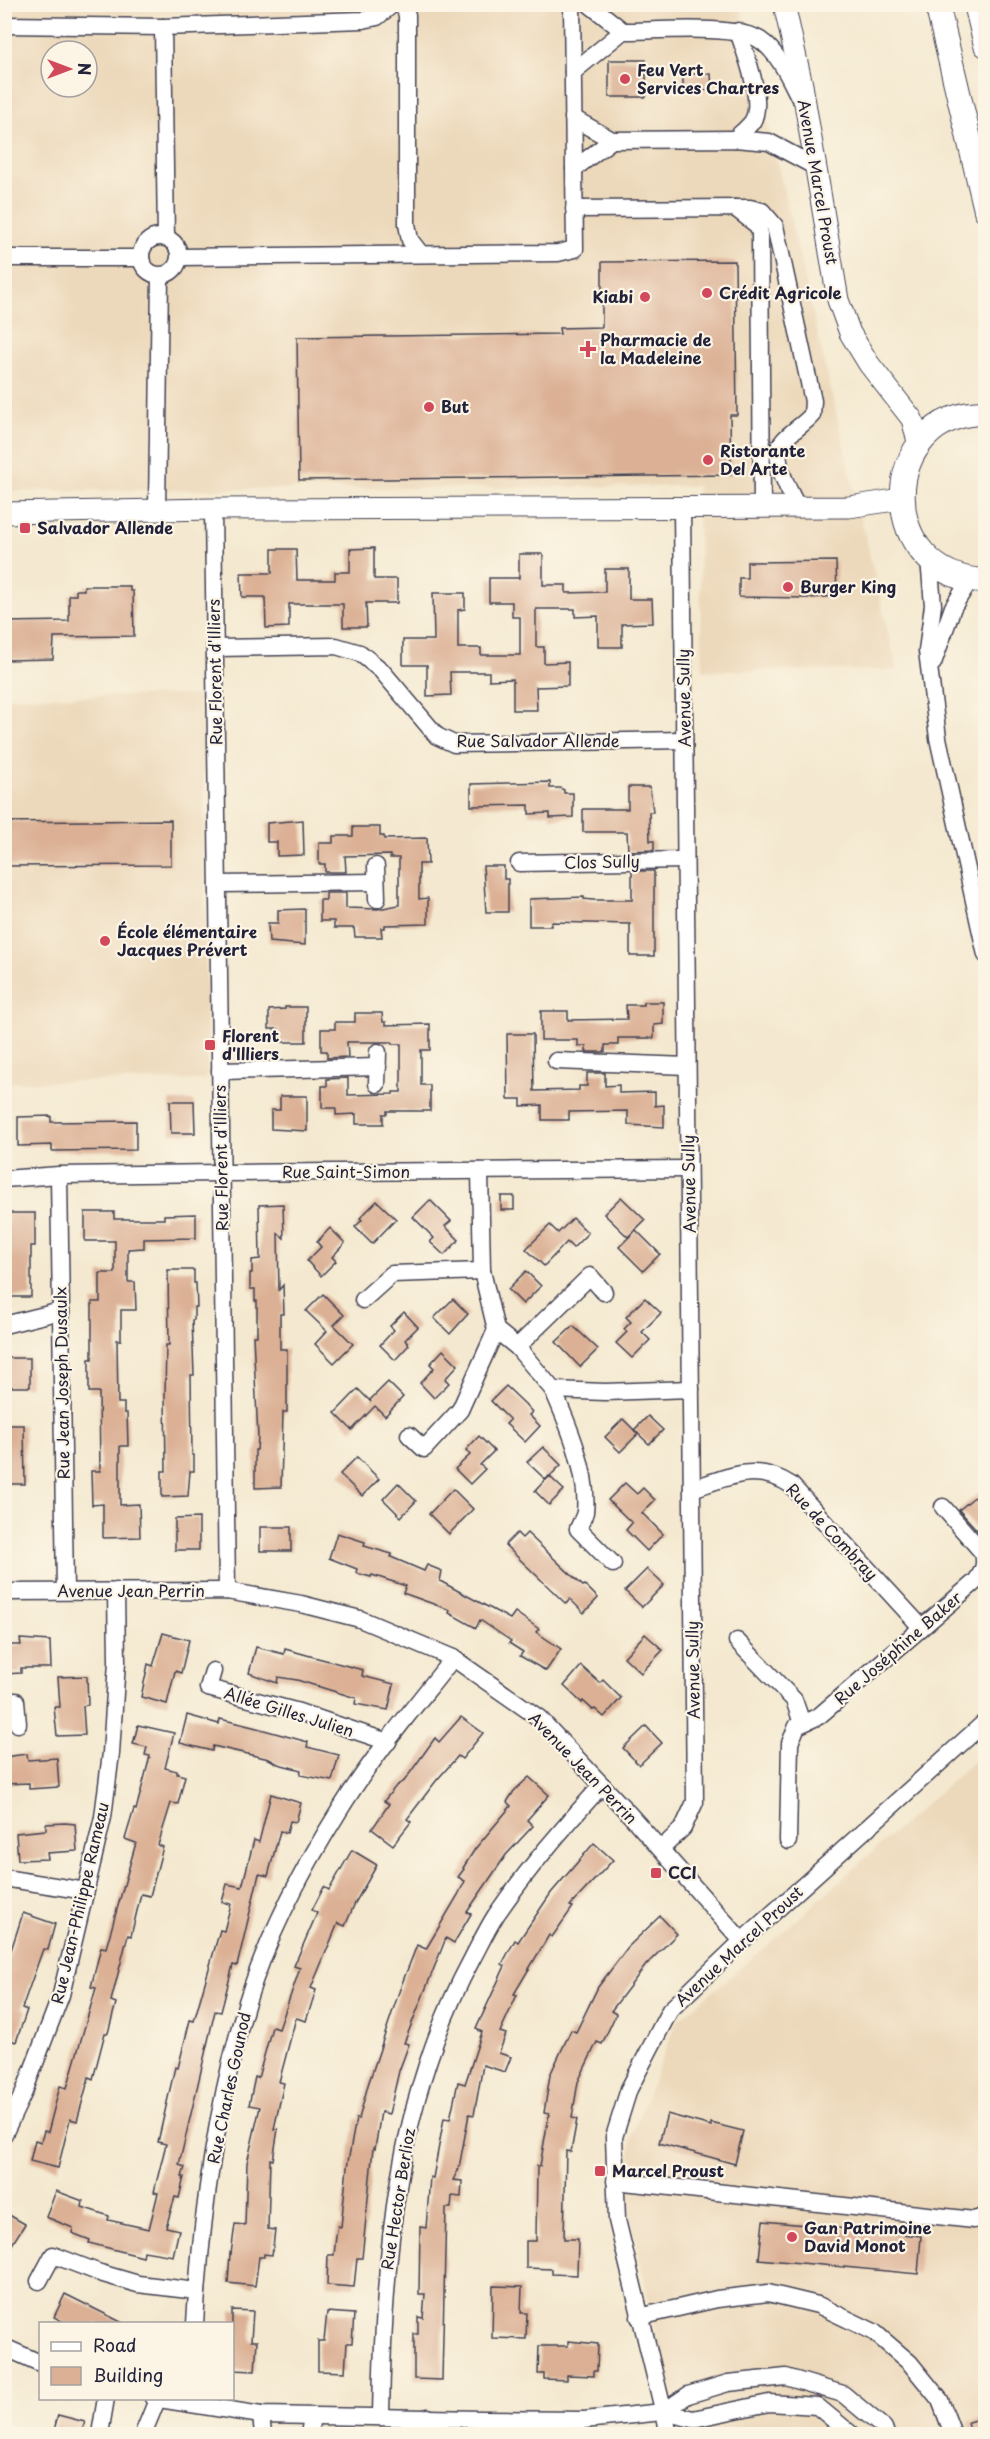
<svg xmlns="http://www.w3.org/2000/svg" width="990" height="2439" viewBox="0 0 990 2439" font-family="'Playpen Sans',sans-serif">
<rect width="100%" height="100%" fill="#fcf5e5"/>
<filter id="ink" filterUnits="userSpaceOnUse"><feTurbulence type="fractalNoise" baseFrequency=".0167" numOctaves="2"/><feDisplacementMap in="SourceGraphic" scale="12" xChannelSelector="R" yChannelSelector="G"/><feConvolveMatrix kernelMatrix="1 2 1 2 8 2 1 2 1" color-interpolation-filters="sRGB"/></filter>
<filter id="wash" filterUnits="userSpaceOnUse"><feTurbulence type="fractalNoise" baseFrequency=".008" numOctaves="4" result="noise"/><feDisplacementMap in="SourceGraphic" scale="24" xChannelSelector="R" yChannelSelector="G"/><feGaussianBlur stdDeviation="1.35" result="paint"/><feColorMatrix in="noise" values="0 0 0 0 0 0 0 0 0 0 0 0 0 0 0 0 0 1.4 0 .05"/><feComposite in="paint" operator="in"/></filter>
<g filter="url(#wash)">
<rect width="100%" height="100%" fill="#f4e9d0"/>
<g fill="#ecd8ba" fill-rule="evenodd">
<path d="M 4,5 L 740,5 L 897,670 L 703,671 L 697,486 L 5,491 ZM 51,51 L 87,51 L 87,87 L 51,87 Z"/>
<polygon points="203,695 207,1080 5,1082 4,697"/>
<polygon points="985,1751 985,2434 677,2434 626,2195 632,2134 677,2021 775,1939"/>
</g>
<g id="blocks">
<g fill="#dbb094">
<rect x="609" y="60" width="37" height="37"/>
<polygon points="683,74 711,74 712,90 683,91"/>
<polygon points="735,261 737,415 730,415 731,475 299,480 297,337 560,334 559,328 602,327 602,262"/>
<polygon points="374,548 374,579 397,579 397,603 366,603 367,627 343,627 343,604 289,604 289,627 266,628 265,597 242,597 241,573 272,573 272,549 296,549 297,580 335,580 335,572 350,572 350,549"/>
<polygon points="519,554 543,554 543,585 566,585 566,593 605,592 605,569 629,569 629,599 652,599 653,623 622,624 622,647 598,647 598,616 575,617 575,609 536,609 536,647 544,647 544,663 568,662 568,686 536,687 537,710 513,710 513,679 489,680 489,672 450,672 451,695 427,696 427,665 403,665 403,640 434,640 433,593 465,593 465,609 458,610 458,648 481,648 481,655 520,655 520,617 512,617 512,602 489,602 489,578 519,578"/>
<polygon points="836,561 837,596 809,598 739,597 739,578 747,578 747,562"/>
<polygon points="84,586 130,586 130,591 133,591 134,636 54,637 53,659 7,660 4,622 69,621 69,595 76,595 76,590 84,590"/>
<polygon points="550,782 550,788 560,788 564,790 564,793 573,793 573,817 550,818 550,813 529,814 529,805 471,806 471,784"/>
<polygon points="628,787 650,787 653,812 649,812 650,841 654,841 654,850 628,851 627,832 583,832 583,809 628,809"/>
<polygon points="171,820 171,865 4,866 4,822"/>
<polygon points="303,820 304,855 277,856 277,842 267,842 267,823"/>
<polygon points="353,827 380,827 380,836 384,836 384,839 427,838 428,864 419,864 419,899 428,898 428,924 385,925 385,928 381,928 382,937 355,937 354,928 334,928 334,921 320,921 320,900 326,900 326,893 346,893 346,908 378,909 399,905 399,858 390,858 390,855 345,856 346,872 325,872 325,864 319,864 319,843 333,843 333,836 353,836"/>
<polygon points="483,866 504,866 504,879 508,879 508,912 486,912"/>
<polygon points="632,871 654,871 654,956 630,956 630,924 551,922 551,926 529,926 529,899 584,897 584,899 592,900 632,900"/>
<polygon points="305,909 305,945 269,942 268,923 278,923 278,910"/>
<polygon points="643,1002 663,1002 663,1024 654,1025 654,1038 618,1038 618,1045 605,1045 605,1052 586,1052 586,1046 578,1046 578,1040 541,1040 541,1011 568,1011 568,1020 627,1019 626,1005 643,1005"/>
<polygon points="285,1007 306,1007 306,1042 279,1042 279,1029 269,1029 269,1010 285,1009"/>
<polygon points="355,1013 382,1013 383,1022 386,1022 386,1025 430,1024 430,1050 421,1050 421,1085 430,1085 430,1111 387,1111 387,1114 383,1114 383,1124 356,1124 356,1114 336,1115 336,1108 322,1108 322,1086 327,1086 327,1079 348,1078 348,1095 393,1094 393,1092 401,1092 401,1044 392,1044 392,1042 347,1042 348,1057 327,1058 327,1051 321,1051 321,1029 335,1029 335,1022 355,1022"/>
<polygon points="507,1034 533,1034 534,1091 579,1090 579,1086 587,1086 587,1073 605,1073 605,1086 619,1085 619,1093 655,1092 655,1106 664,1105 664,1127 628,1125 628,1111 569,1112 569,1120 542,1120 542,1105 521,1106 521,1099 508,1099"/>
<polygon points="280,1096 307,1096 307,1131 271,1129 271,1110 280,1110"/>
<polygon points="170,1101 194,1101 195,1133 171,1133"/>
<polygon points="51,1116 51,1122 136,1121 136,1150 52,1151 52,1145 18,1146 18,1117"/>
<rect x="501" y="1196" width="13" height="14"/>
<polygon points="621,1197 645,1220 628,1237 604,1214"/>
<polygon points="430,1200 451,1221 445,1226 459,1240 444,1255 430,1242 434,1238 413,1217"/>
<polygon points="377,1201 396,1219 372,1244 355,1227 362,1220 360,1218"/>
<polygon points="283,1204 284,1238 278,1233 279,1290 283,1285 284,1314 280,1314 280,1349 287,1349 287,1412 283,1412 281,1487 255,1488 255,1450 257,1450 258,1437 253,1336 257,1336 257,1301 255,1301 255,1289 250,1289 250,1273 252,1273 252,1260 260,1259 259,1205"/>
<polygon points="85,1212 114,1212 114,1219 164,1219 164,1215 196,1214 196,1238 144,1239 144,1248 128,1249 128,1282 135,1282 136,1310 121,1310 121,1340 117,1340 118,1403 124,1403 124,1413 127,1413 128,1446 120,1446 120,1505 139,1504 140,1537 103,1538 103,1504 92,1505 91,1471 100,1471 99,1392 89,1392 89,1359 92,1359 92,1302 100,1302 100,1273 115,1273 115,1241 85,1241"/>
<polygon points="6,1213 35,1213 35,1246 31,1246 31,1297 4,1297"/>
<polygon points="573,1218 588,1233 573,1248 567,1242 544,1266 526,1249 550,1225 558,1233"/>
<polygon points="330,1228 345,1243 332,1257 336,1261 321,1276 307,1261 321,1247 317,1242"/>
<polygon points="636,1230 660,1254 643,1271 619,1247"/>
<polygon points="168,1270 194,1270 194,1283 196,1283 197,1307 194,1307 194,1320 192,1320 194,1375 191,1375 192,1455 194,1455 194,1471 190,1471 188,1496 162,1497 162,1471 166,1471 165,1395 166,1345 169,1345"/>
<polygon points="526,1271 541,1286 523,1304 508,1289"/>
<polygon points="323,1294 344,1315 334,1325 353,1344 334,1363 315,1344 327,1331 306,1311"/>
<polygon points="645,1298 661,1313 642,1332 650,1340 632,1358 616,1343 627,1332 624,1329 631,1322 626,1317"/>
<polygon points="453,1299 468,1314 450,1334 434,1318"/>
<polygon points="404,1312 418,1327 405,1340 409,1345 395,1360 380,1345 394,1330 390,1326"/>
<polygon points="573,1326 598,1349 580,1367 556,1342"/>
<polygon points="443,1350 458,1365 445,1379 449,1383 434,1398 420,1383 434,1368 430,1364"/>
<rect x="4" y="1358" width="26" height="29"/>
<polygon points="388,1382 403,1397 385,1416 375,1406 352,1430 335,1413 358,1389 371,1402 370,1400"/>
<polygon points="506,1386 525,1404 532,1412 529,1415 540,1426 525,1442 506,1424 510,1420 491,1401"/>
<polygon points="648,1416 663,1430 649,1444 634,1430"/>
<polygon points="623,1419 638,1434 620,1452 605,1437"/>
<polygon points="4,1425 24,1425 25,1484 4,1484"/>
<polygon points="479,1436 494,1451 480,1465 485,1469 470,1484 455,1469 470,1455 466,1450"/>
<polygon points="543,1447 561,1465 546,1480 527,1462"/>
<polygon points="357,1457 379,1479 362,1496 340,1474"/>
<polygon points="549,1476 564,1490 549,1505 535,1491"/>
<polygon points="398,1483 416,1501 401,1517 383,1499"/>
<polygon points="625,1483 637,1494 643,1488 655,1500 642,1513 663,1534 647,1551 626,1530 632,1523 608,1500"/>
<polygon points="986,1487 986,1540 959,1510"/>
<polygon points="453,1489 473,1509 449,1534 429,1514"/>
<polygon points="199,1518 199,1550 175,1550 175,1519"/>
<rect x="260" y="1527" width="31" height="24"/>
<polygon points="337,1533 365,1542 364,1546 392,1554 391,1557 424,1571 427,1565 442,1571 440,1581 510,1619 515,1612 539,1629 536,1632 561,1649 546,1671 520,1656 523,1652 509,1643 511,1641 480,1620 476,1628 449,1613 450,1610 403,1593 406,1586 372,1575 371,1577 356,1573 357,1569 329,1558"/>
<polygon points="517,1533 522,1538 527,1533 583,1586 585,1585 598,1598 584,1613 570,1599 566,1604 505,1545"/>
<polygon points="647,1569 664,1585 642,1607 625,1591"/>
<polygon points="163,1633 189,1640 181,1673 175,1671 167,1704 141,1697 148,1664 153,1666"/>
<polygon points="645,1634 663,1650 641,1673 624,1657"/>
<polygon points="20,1639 50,1641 51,1668 21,1668 21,1673 4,1674 5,1645 21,1645"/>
<polygon points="256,1647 284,1654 285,1649 314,1657 363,1670 362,1676 394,1684 388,1710 355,1704 356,1698 297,1680 278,1677 277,1683 249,1673"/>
<polygon points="581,1666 600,1683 603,1680 621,1698 604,1717 595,1709 593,1710 583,1701 582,1703 564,1686"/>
<polygon points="87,1676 88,1705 83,1706 85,1735 57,1736 54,1707 60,1707 58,1677"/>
<polygon points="187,1715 219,1724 220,1719 253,1727 308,1742 307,1747 339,1755 332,1781 300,1775 301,1770 278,1764 269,1759 213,1746 212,1751 180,1743"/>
<polygon points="461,1717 483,1733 462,1759 458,1756 436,1781 407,1819 411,1822 393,1845 372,1829 389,1804 384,1801 396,1786 405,1780 435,1738 439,1742"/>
<polygon points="138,1725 174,1733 165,1768 177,1771 177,1774 185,1776 178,1804 171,1803 158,1845 163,1847 150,1896 141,1894 131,1936 128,1935 111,2001 116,2003 108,2033 105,2033 93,2079 89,2077 77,2121 70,2119 58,2168 30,2161 35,2140 41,2142 44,2131 48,2132 60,2086 67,2088 96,1988 91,1987 101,1947 106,1948 136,1843 125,1839 134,1809 136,1810 150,1756 145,1755 147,1747 133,1744"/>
<polygon points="646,1726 662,1743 639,1765 623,1748"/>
<polygon points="27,1754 28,1760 57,1758 59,1787 29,1789 29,1783 4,1784 4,1757"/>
<polygon points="529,1777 549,1795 527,1820 533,1826 506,1855 467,1912 471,1914 454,1943 446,1938 404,2043 409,2044 399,2071 389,2114 381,2112 375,2149 373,2148 362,2258 357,2258 354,2287 327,2285 328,2255 334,2255 336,2236 338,2226 341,2227 347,2167 356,2119 359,2119 368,2085 401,1986 417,1945 426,1949 458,1895 465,1881 458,1877 464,1869 463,1868 475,1849 511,1806 507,1802 514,1791"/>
<polygon points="271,1794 301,1803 296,1822 290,1821 287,1833 280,1831 268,1876 259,1874 237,1966 233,1965 221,2012 215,2011 179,2165 185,2167 182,2177 184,2177 179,2198 175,2197 166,2227 179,2230 173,2256 144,2251 143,2257 89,2243 90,2240 72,2233 73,2228 46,2217 56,2191 83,2201 82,2207 109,2216 108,2220 149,2229 158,2193 154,2192 166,2144 158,2142 175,2067 178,2068 190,2020 194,2021 220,1930 224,1931 231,1904 222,1902 227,1884 242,1887 254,1840 259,1842"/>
<polygon points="65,1823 75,1824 77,1851 47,1853 48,1859 18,1860 16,1833 46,1830 46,1824"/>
<polygon points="594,1843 613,1860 570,1906 573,1907 552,1937 549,1935 514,1994 517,1995 500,2032 506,2034 499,2053 511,2057 505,2072 483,2065 474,2115 469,2114 459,2168 453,2180 462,2181 461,2197 452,2196 451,2208 446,2208 442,2380 414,2379 414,2334 418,2334 418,2317 423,2318 425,2294 419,2294 420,2227 426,2228 430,2177 433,2178 444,2118 450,2119 458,2082 465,2084 482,2032 476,2029 505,1966 502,1964 515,1940 518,1942 551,1893"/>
<polygon points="352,1850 377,1865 355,1903 345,1926 338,1923 311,1988 316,1990 306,2021 296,2018 279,2082 284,2083 274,2129 278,2129 273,2160 270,2159 268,2229 275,2230 272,2255 264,2254 264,2257 259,2257 255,2286 228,2283 230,2253 231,2254 235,2224 245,2225 247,2163 260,2107 249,2105 255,2077 258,2078 272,2027 279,2029 300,1968 294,1966 317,1913 312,1910 324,1887 329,1890"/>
<polygon points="23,1913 55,1924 48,1950 43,1949 22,2008 27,2010 16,2042 4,2038 4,1972"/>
<polygon points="660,1916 677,1934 646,1965 611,2011 616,2014 602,2044 597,2042 578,2082 572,2118 577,2119 571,2152 566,2151 564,2239 578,2239 577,2275 552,2274 552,2269 526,2268 526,2241 536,2241 537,2166 540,2166 549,2114 544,2113 550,2075 571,2030 576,2032 598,1987 628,1947"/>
<polygon points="667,2114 711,2126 711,2123 743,2131 735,2164 659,2143"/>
<polygon points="4,2212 25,2224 4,2257"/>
<polygon points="763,2221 921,2236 918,2274 759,2259"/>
<polygon points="493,2286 522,2287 521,2313 527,2313 526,2339 492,2338"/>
<polygon points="65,2294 125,2324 67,2324 54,2317"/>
<polygon points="232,2310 253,2311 251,2341 257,2341 255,2371 232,2370"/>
<polygon points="327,2312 354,2314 352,2343 347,2343 345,2372 318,2371 318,2341 324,2341"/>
<polygon points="568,2341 598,2344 597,2371 594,2371 594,2376 567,2375 567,2380 544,2379 544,2374 538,2374 539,2346 568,2346"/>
<polygon points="58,2415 85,2422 81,2434 53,2434"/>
<polygon points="986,2417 986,2434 971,2434 968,2422"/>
</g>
</g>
</g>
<g filter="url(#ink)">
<use href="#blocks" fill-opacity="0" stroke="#424051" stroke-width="1.5"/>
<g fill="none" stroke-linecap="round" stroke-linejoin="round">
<g stroke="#424051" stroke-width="19">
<g id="minor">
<polyline points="403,4 407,15 407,224 410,240 420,253"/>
<polyline points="4,25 163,27 363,20 377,17 393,4"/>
<polyline points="163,27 166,238"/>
<path d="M 623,31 C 655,31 736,24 760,40 C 778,52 790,79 799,97"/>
<polyline points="573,72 623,31 589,4"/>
<polyline points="573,118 612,140 735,139 769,142 816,167"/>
<path d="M 735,139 C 740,134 747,128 752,122 C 765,102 745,53 738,31"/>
<polyline points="574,169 612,140"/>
<polyline points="735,208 758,226 760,234 762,507"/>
<path d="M 574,209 L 750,208 L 762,211 L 775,226 L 813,401 L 812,415 C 804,424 792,431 784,440 C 769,455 789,491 797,506"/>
<circle cx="160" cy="256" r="19"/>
<polyline points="180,257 558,253 575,249 572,4"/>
<polyline points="4,258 141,258"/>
<polyline points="213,509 227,1591"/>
<polyline points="157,510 160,276"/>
<polyline points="929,559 933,605 927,651 938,738 986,955"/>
<polyline points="215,648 336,646 360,653 381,670 437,736 454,744 684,740"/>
<polyline points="933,663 953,607 970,580"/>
<polyline points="519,863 685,860"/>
<polyline points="376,866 377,899"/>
<polyline points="218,884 376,882"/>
<polyline points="556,1061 687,1066"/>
<polyline points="220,1071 378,1067"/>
<polyline points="377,1084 378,1052"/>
<polyline points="480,1171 482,1271 496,1330 517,1347 553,1390 605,1392 691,1389"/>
<polyline points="59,1175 65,1591"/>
<polyline points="4,1179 59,1175 222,1173 688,1169"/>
<polyline points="363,1300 392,1274 482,1271"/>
<polyline points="4,1325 61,1311"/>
<polyline points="517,1347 590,1276 604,1292"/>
<path d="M 553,1390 C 568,1424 589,1473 585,1512 C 584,1517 580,1524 578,1529 L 613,1564"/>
<polyline points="409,1435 424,1449 460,1410 496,1330"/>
<path d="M 692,1489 C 728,1477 756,1462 791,1485 L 921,1627"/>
<polyline points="4,1592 227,1591 301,1604 360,1619 453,1658 539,1718 630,1815 742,1941"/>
<polyline points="737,1641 794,1700 802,1723"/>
<polyline points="213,1671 208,1688 299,1712 388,1742"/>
<polyline points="4,1702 16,1701 18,1724"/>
<path d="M 788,1841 L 790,1743 L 797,1726 L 819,1716 L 976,1581 C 983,1571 986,1565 983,1553 L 943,1507"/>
<polyline points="661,1849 683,1828 695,1802 682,507"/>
<polyline points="4,1878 86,1891"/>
<polyline points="4,2134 24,2092 61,1995 103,1817 111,1753 117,1662 116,1591"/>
<polyline points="615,2181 974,2220 986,2216"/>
<polyline points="39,2281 53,2255 100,2273 138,2284 197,2291"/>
<polyline points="639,2317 717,2299 768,2293 818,2305 874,2332 910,2363 940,2400 953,2434"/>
<path d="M 195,2324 C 201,2216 216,2106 247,2002 C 268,1935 302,1870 339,1811 C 372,1757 414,1708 453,1658"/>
<polyline points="4,2347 40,2363"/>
<polyline points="153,2398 261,2415 482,2419 584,2420 663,2412 693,2419 769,2403 817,2406 851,2434"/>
<polyline points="663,2412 688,2395 728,2383 786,2377 843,2394 884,2428 886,2434"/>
<polyline points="261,2415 263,2434"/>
<path d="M 381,2417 C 383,2259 396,2100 472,1959 C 480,1944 487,1929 496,1915 C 528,1868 564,1827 602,1785"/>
<polyline points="428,2417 430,2434"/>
<polyline points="100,2434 106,2398"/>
<polyline points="143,2434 157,2400"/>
<polyline points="309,2434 312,2417"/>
<polyline points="669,2434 617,2220 614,2137 629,2089 670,2010 742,1941 986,1721"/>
</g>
</g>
<g stroke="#424051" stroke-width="23">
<g id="tertiary">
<polyline points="784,4 802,85 838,300 850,333 869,364 912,419 919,445"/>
<polyline points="4,513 213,509 849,507 901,499"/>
</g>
</g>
<g stroke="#424051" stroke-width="26">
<g id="secondary">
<polyline points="937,4 986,210"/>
<polyline points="976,4 986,45"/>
<path d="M 986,413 C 877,412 873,577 986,581"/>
</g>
</g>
<use href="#minor" stroke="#fff" stroke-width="16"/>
<use href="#tertiary" stroke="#fff" stroke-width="21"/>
<use href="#secondary" stroke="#fff" stroke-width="24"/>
</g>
</g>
<g fill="#d1495b" stroke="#fcf5e5" stroke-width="2">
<circle cx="625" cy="79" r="6"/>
<circle cx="707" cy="293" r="6"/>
<circle cx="645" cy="297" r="6"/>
<path d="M585 340h6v6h6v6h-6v6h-6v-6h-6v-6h6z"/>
<circle cx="429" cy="407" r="6"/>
<circle cx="708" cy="460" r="6"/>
<rect x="19" y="522" width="12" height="12" rx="3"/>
<circle cx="788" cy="587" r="6"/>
<circle cx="105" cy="941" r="6"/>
<rect x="204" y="1039" width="12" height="12" rx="3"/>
<rect x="650" y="1867" width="12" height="12" rx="3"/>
<rect x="594" y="2165" width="12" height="12" rx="3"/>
<circle cx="792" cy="2237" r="6"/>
</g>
<g text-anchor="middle" stroke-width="4.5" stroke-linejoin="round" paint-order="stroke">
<g font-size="16" font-weight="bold" fill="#22223b" stroke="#fcf5e5" text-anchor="start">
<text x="637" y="76">Feu Vert<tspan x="637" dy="18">Services Chartres</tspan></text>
<text x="719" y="299">Crédit Agricole</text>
<text x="633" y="303" text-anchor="end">Kiabi</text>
<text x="600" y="346">Pharmacie de<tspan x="600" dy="18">la Madeleine</tspan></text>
<text x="441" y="413">But</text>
<text x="720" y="457">Ristorante<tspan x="720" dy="18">Del Arte</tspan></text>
<text x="37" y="534">Salvador Allende</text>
<text x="800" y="593">Burger King</text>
<text x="117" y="938">École élémentaire<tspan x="117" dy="18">Jacques Prévert</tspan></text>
<text x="222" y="1042">Florent<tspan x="222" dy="18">d'Illiers</tspan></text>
<text x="668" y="1879">CCI</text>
<text x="612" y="2177">Marcel Proust</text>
<text x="804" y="2234">Gan Patrimoine<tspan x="804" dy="18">David Monot</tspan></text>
</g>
<g font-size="16" fill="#22223b" stroke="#fcf5e5">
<text transform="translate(818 182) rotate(80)" y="6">Avenue Marcel Proust</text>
<text transform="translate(215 672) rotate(-91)" y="6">Rue Florent d'Illiers</text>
<text transform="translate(684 698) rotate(-91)" y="6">Avenue Sully</text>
<text x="538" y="747">Rue Salvador Allende</text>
<text transform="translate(602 862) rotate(-1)" y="6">Clos Sully</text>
<text transform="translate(221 1158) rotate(-91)" y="6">Rue Florent d'Illiers</text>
<text x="346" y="1178">Rue Saint-Simon</text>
<text transform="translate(689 1184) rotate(-91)" y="6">Avenue Sully</text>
<text transform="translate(62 1383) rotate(-91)" y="6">Rue Jean Joseph Dusaulx</text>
<text transform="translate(832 1532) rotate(47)" y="6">Rue de Combray</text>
<text x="131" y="1597">Avenue Jean Perrin</text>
<text transform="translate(898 1648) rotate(-41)" y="6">Rue Joséphine Baker</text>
<text transform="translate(693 1670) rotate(-91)" y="6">Avenue Sully</text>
<text transform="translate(289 1712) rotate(17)" y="6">Allée Gilles Julien</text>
<text transform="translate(583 1768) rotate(46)" y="6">Avenue Jean Perrin</text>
<text transform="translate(80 1903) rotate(-77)" y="6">Rue Jean-Philippe Rameau</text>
<text transform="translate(739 1946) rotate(-43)" y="6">Avenue Marcel Proust</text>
<text transform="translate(229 2088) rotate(-78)" y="6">Rue Charles Gounod</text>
<text transform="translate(398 2199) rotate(-81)" y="6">Rue Hector Berlioz</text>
</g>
</g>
<rect width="990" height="2439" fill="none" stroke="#fcf5e5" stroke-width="24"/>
<rect x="39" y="2322" width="195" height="78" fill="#fcf5e5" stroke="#a5a1a1" stroke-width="1.5"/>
<rect x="51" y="2342" width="30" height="9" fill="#ffffff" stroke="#a5a1a1" stroke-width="1.5"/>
<text x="93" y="2352" font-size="18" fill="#22223b">Road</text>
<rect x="51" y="2367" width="30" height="18" fill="#dbb094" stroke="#a5a1a1" stroke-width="1.5"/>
<text x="93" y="2382" font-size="18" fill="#22223b">Building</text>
<g transform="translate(69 69) rotate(90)"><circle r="28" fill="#fcf5e5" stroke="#a5a1a1" stroke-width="1.5"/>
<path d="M0-4.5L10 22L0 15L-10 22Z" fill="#d1495b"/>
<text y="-9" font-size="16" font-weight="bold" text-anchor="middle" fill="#22223b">N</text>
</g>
</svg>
